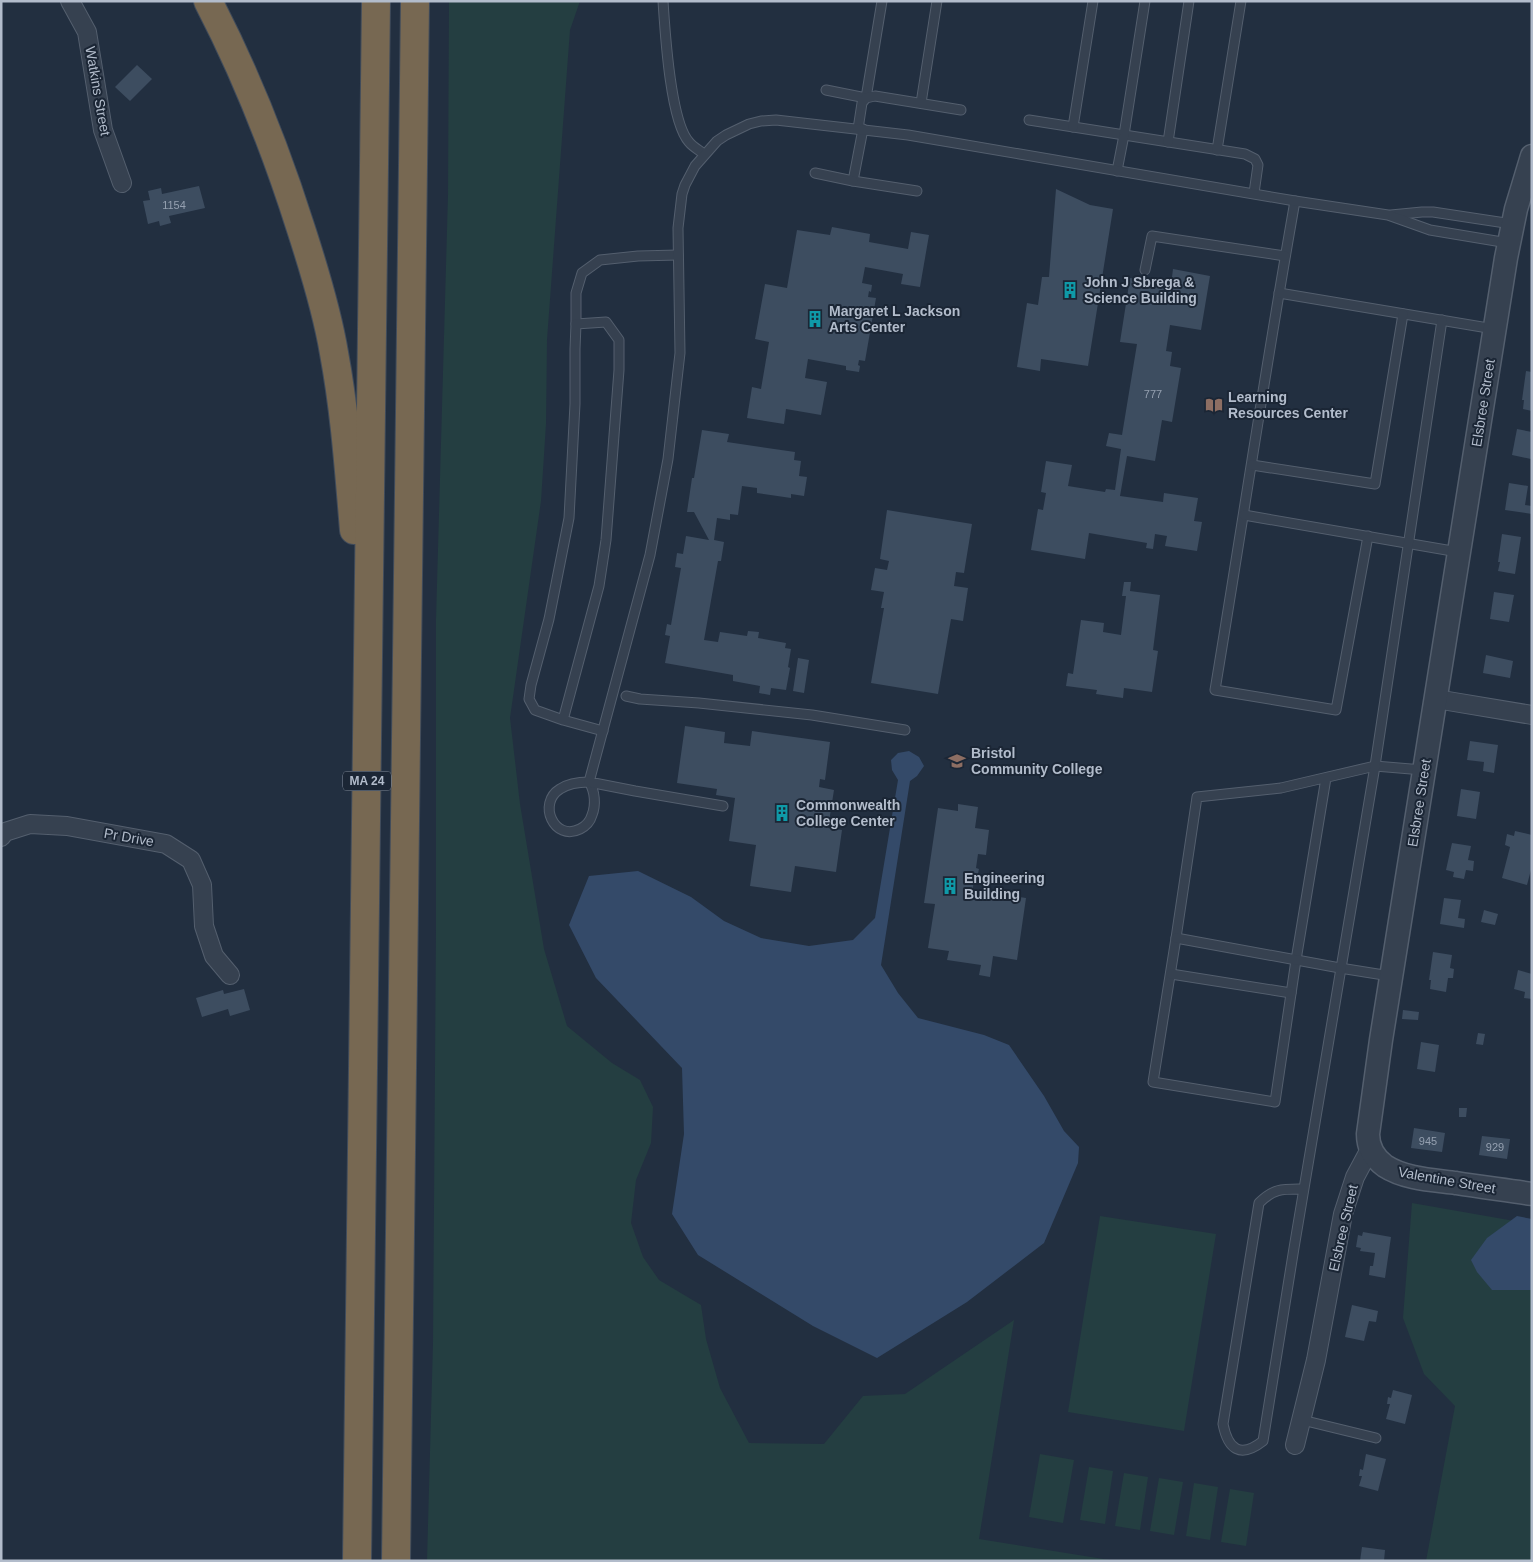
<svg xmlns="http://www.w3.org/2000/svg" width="1533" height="1562" viewBox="0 0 1533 1562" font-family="Arial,sans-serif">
<rect width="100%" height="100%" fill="#222f40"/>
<g fill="#243e41">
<polygon points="449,1 580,1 570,30 547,340 546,424 541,501 510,718 520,804 544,949 567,1026 612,1063 640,1080 653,1107 651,1143 636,1180 631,1223 643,1257 659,1280 701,1305 706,1339 720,1388 749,1443 824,1444 863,1396 905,1394 1014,1320 979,1539 1116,1561 427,1561 433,1343 436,929 436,620 448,195"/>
<polygon points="1412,1203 1532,1224 1532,1561 1426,1561 1455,1406 1424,1374 1403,1318"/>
<polygon points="1100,1216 1216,1234 1184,1431 1068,1412"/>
<polygon points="1040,1454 1074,1460 1063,1523 1029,1517"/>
<polygon points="1089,1467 1113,1471 1105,1524 1080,1520"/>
<polygon points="1124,1473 1148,1477 1140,1530 1115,1526"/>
<polygon points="1159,1478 1183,1482 1174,1535 1150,1531"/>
<polygon points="1194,1483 1218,1487 1210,1540 1186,1536"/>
<polygon points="1230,1489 1254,1493 1246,1546 1221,1542"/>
</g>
<g fill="#344a69">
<polygon points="909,751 919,757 924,766 917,776 910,781 881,965 898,993 918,1018 984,1035 1009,1045 1044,1096 1064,1131 1079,1147 1078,1163 1044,1243 967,1302 877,1358 813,1326 698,1255 672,1214 684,1134 682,1068 596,978 569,925 589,876 638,871 691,897 724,921 761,938 809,946 853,940 875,918 898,780 892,770 891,760 898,753"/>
<polygon points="1517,1216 1532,1219 1532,1290 1492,1290 1477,1272 1471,1260 1487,1238"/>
</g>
<g fill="#3d4d60">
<polygon points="137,65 152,79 130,101 115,87"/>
<polygon points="199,186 205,208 169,216 171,223 160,226 159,221 148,224 143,201 150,200 148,191 161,188 162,194"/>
<polygon points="1056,189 1090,205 1113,209 1088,366 1041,359 1040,371 1017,367 1027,303 1038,305 1042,277 1049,277"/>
<polygon points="832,227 870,234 869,242 908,249 911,232 929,235 920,287 901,284 903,274 865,267 862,283 872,285 871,292 869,291 868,297 876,298 865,361 859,360 858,365 860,366 859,372 846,370 846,366 808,359 805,378 827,382 821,415 786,409 784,424 747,418 752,387 761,389 769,342 755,339 765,284 787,288 797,230 830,235"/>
<polygon points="1173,269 1210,276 1201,330 1170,325 1166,351 1172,352 1170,366 1181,368 1172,422 1162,420 1155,461 1127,456 1120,496 1163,502 1164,493 1198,498 1194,521 1202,522 1197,551 1165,546 1167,536 1155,534 1153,549 1146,548 1147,543 1089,533 1085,559 1031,550 1038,509 1043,510 1046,493 1041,492 1046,461 1072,465 1068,486 1105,492 1106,489 1115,490 1121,449 1106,446 1109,433 1122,435 1137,344 1120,342 1130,278 1171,285"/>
<polygon points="1526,371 1532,372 1532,411 1523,409 1524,400 1522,400"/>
<polygon points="1517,429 1532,432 1531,459 1512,455"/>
<polygon points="702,430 729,434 727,442 795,452 794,460 801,461 799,476 807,477 804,496 791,494 791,498 757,493 757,488 742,486 738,515 730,514 730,520 717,518 714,540 724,542 721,561 718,561 704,640 718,642 720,632 747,636 748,631 759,632 758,638 786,643 785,648 791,649 788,667 790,668 786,690 771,688 770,695 759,693 760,686 733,681 733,675 665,663 670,636 665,635 667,624 671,625 681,568 675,567 677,553 683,554 686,536 709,540 694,512 687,512 692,478 694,478"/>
<polygon points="1509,483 1528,486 1525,505 1532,506 1532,514 1505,510"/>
<polygon points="887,510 972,524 964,573 956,572 954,586 968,588 963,621 951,619 938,694 871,683 884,608 881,608 884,592 871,590 875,568 887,570 889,561 880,559"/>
<polygon points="1502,534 1521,537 1515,574 1498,571 1500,562 1498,562"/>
<polygon points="1124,582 1131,582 1130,591 1160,595 1153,650 1158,651 1152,692 1124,688 1123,698 1096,694 1097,690 1066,686 1068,673 1073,674 1081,620 1104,623 1103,632 1121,635 1126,596 1122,596"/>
<polygon points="1494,592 1514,595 1509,622 1490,619"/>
<polygon points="1486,655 1513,661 1510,678 1483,673"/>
<polygon points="798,658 809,660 804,693 793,691"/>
<polygon points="685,726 725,732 724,743 750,746 752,731 830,742 825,780 820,779 819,787 834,790 828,828 842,830 836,872 795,866 791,892 750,886 756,845 729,841 735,798 716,795 717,789 677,783"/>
<polygon points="1470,741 1498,745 1494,773 1483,771 1484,762 1467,760"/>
<polygon points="1461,789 1480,792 1476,819 1457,816"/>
<polygon points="958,804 978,807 975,828 989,830 986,855 978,854 976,868 979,869 977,878 974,878 972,896 999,900 1000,894 1026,898 1017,960 993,956 990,977 979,975 981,965 947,960 949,951 928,948 935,904 924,903 938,808 958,811"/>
<polygon points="1515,831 1532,835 1532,866 1527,885 1502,878 1510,847 1505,845 1507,834 1514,836"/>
<polygon points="1452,843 1471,846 1468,860 1474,861 1473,871 1466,870 1464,879 1453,877 1454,872 1446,870"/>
<polygon points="1444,898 1461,900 1458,918 1465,919 1464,928 1440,924"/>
<polygon points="1484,910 1498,914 1495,925 1481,922"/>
<polygon points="1433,952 1452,955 1450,968 1454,969 1453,978 1448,978 1446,992 1430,989 1431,980 1429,980"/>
<polygon points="1518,970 1532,974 1532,999 1524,998 1525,992 1514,989"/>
<polygon points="244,989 250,1010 230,1016 228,1009 202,1017 196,998 223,990 224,994"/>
<polygon points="1403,1010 1419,1012 1418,1020 1402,1019"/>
<polygon points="1478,1033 1485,1034 1483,1045 1476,1044"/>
<polygon points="1421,1042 1439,1045 1435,1072 1417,1069"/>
<polygon points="1459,1108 1467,1108 1466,1117 1459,1117"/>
<polygon points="1414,1128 1445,1133 1442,1152 1411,1148"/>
<polygon points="1482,1136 1510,1139 1507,1159 1479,1155"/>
<polygon points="1363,1232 1391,1237 1385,1278 1369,1275 1370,1266 1373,1266 1375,1253 1360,1251 1361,1248 1356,1247 1358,1235 1362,1236"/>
<polygon points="1352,1305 1378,1311 1376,1322 1369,1321 1364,1341 1345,1337"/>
<polygon points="1393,1390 1412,1395 1405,1424 1386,1419 1390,1404 1387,1404 1388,1397 1391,1398"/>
<polygon points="1366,1454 1386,1459 1378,1491 1359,1486 1362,1476 1359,1476 1360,1469 1363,1470"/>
<polygon points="1362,1547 1385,1550 1384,1561 1360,1561"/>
</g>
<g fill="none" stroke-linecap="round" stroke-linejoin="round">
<g stroke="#545f6e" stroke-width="11">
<g id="service">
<path d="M 663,1 C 665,31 670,121 689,142 C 693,147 699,150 704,154"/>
<polyline points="826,90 866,98 882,1"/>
<polyline points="921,103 937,1"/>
<polyline points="1029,120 1245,154 1255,159 1258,165 1254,193"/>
<polyline points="1073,127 1093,1"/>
<polyline points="858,129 862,103 866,98 875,96 961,110"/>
<polyline points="863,129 853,181 917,191"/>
<polyline points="1168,142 1189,1"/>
<polyline points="1217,150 1241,1"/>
<polyline points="1117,171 1124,135 1145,1"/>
<polyline points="815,173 853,181"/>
<path d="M 1295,201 C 1266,364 1242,527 1215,690 L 1336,710 L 1368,536"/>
<polyline points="1391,215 1422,212 1433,212 1512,224"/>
<polyline points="1145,270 1152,236 1285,256"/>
<polyline points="1279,293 1494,329"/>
<polyline points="576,324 576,293 582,273 600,260 638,256 678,255"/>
<polyline points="1252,465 1375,484 1403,314"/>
<polyline points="1244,515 1458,552"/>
<polyline points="626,696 640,699 699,703 812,715 905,730"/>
<polyline points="563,720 535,710 529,699 531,685 549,619 569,518 575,404 575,349 576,324 606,322 619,340 619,370 606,540 599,586 563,720 603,731"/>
<polyline points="1326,778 1296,960 1275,1102 1153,1082 1176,938 1197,797 1281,788 1375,766 1423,770"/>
<path d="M 589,782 C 595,791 596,805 592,815 C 590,822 586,826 580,829 C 554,842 537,803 560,789 C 569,783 579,782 589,782 Z"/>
<polyline points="723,806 635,791 589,782 650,555 668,459 680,353 678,228 682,194 685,185 695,166 717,141 726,135 749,124 761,121 776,120 908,135 1295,201 1388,215 1430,230 1508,243"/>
<polyline points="1176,938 1340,968 1390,976"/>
<polyline points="1171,974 1291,993"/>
<path d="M 1303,1189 C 1283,1189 1274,1188 1259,1203 L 1223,1424 C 1228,1449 1240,1459 1263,1441 L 1294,1248 L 1375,766 L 1442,320"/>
<polyline points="1302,1420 1376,1438"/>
</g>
</g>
<g stroke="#545f6e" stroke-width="20">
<g id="minor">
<polyline points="70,1 87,32 103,130 122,183"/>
<polyline points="1436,699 1532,715"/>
<polyline points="1,837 5,832 30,824 67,826 166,844 191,860 202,885 204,926 214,956 230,975"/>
<polyline points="1295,1445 1316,1360 1343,1214 1355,1177 1370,1149"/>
</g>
</g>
<g stroke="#545f6e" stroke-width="25">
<path id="tertiary" d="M 1532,156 L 1516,209 L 1506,258 L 1381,1040 L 1368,1134 C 1368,1147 1374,1158 1385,1166 C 1405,1179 1433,1180 1456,1183 C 1481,1187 1506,1190 1532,1194"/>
</g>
<g stroke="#414c5b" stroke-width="30">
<g id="motorway">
<path d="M 208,1 C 246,74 276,150 301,229 C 314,269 327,311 334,353 C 345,412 349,471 354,530"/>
<polyline points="357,1561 376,1"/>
<polyline points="396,1561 415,1"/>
</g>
</g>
<use href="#service" stroke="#364150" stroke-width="9"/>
<use href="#minor" stroke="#364150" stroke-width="18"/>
<use href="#tertiary" stroke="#364150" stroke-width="22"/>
<use href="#motorway" stroke="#776852" stroke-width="28"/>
</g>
<defs>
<g id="building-bare" transform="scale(1.35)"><path d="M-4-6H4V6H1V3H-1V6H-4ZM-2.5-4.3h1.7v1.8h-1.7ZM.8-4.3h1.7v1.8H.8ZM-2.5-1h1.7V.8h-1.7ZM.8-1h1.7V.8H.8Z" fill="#0f9aa8" stroke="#1b2635" stroke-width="2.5" paint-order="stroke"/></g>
<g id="library-bare" transform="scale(1.35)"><path d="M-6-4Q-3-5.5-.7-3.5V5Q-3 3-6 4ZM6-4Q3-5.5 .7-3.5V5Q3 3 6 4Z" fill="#8d6e63" stroke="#1b2635" stroke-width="2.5" paint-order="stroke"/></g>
<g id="university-bare" transform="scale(1.35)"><path d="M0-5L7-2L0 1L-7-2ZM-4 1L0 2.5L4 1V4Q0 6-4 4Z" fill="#8d6e63" stroke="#1b2635" stroke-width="2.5" paint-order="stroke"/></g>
</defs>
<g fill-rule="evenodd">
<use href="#building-bare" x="1070" y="290"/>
<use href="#building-bare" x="815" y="319"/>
<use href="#library-bare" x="1214" y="405"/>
<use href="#university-bare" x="957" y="761"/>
<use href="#building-bare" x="782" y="813"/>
<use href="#building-bare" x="950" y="886"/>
</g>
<g text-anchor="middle" stroke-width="4" stroke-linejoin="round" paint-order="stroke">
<g font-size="11" fill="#95a0b0">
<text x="174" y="209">1154</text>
<text x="1153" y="398">777</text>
<text x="1428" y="1145">945</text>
<text x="1495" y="1151">929</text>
</g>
<rect fill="#1b2635" stroke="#858f9e" stroke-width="1" x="343" y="771.5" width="48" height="19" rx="4"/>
<g font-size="12" font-weight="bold" fill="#b2bccb">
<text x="367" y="785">MA 24</text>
</g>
<g font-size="14" fill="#b2bccb" stroke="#1b2635">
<text transform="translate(98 91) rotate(80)" y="5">Watkins Street</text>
<text transform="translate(1483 403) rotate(-81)" y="5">Elsbree Street</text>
<text transform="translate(1419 803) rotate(-81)" y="5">Elsbree Street</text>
<text transform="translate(129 837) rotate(10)" y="5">Pr Drive</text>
<text transform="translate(1447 1180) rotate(10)" y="5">Valentine Street</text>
<text transform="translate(1343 1228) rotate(-77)" y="5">Elsbree Street</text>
</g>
<g font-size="14" font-weight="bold" fill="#b2bccb" stroke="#1b2635" text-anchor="start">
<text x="1084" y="287">John J Sbrega &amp;<tspan x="1084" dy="16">Science Building</tspan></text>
<text x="829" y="316">Margaret L Jackson<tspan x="829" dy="16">Arts Center</tspan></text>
<text x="1228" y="402">Learning<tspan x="1228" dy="16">Resources Center</tspan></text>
<text x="971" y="758">Bristol<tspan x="971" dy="16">Community College</tspan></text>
<text x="796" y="810">Commonwealth<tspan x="796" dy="16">College Center</tspan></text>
<text x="964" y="883">Engineering<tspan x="964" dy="16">Building</tspan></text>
</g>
</g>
<rect width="1533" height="1562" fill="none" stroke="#b2bccb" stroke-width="5"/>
</svg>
